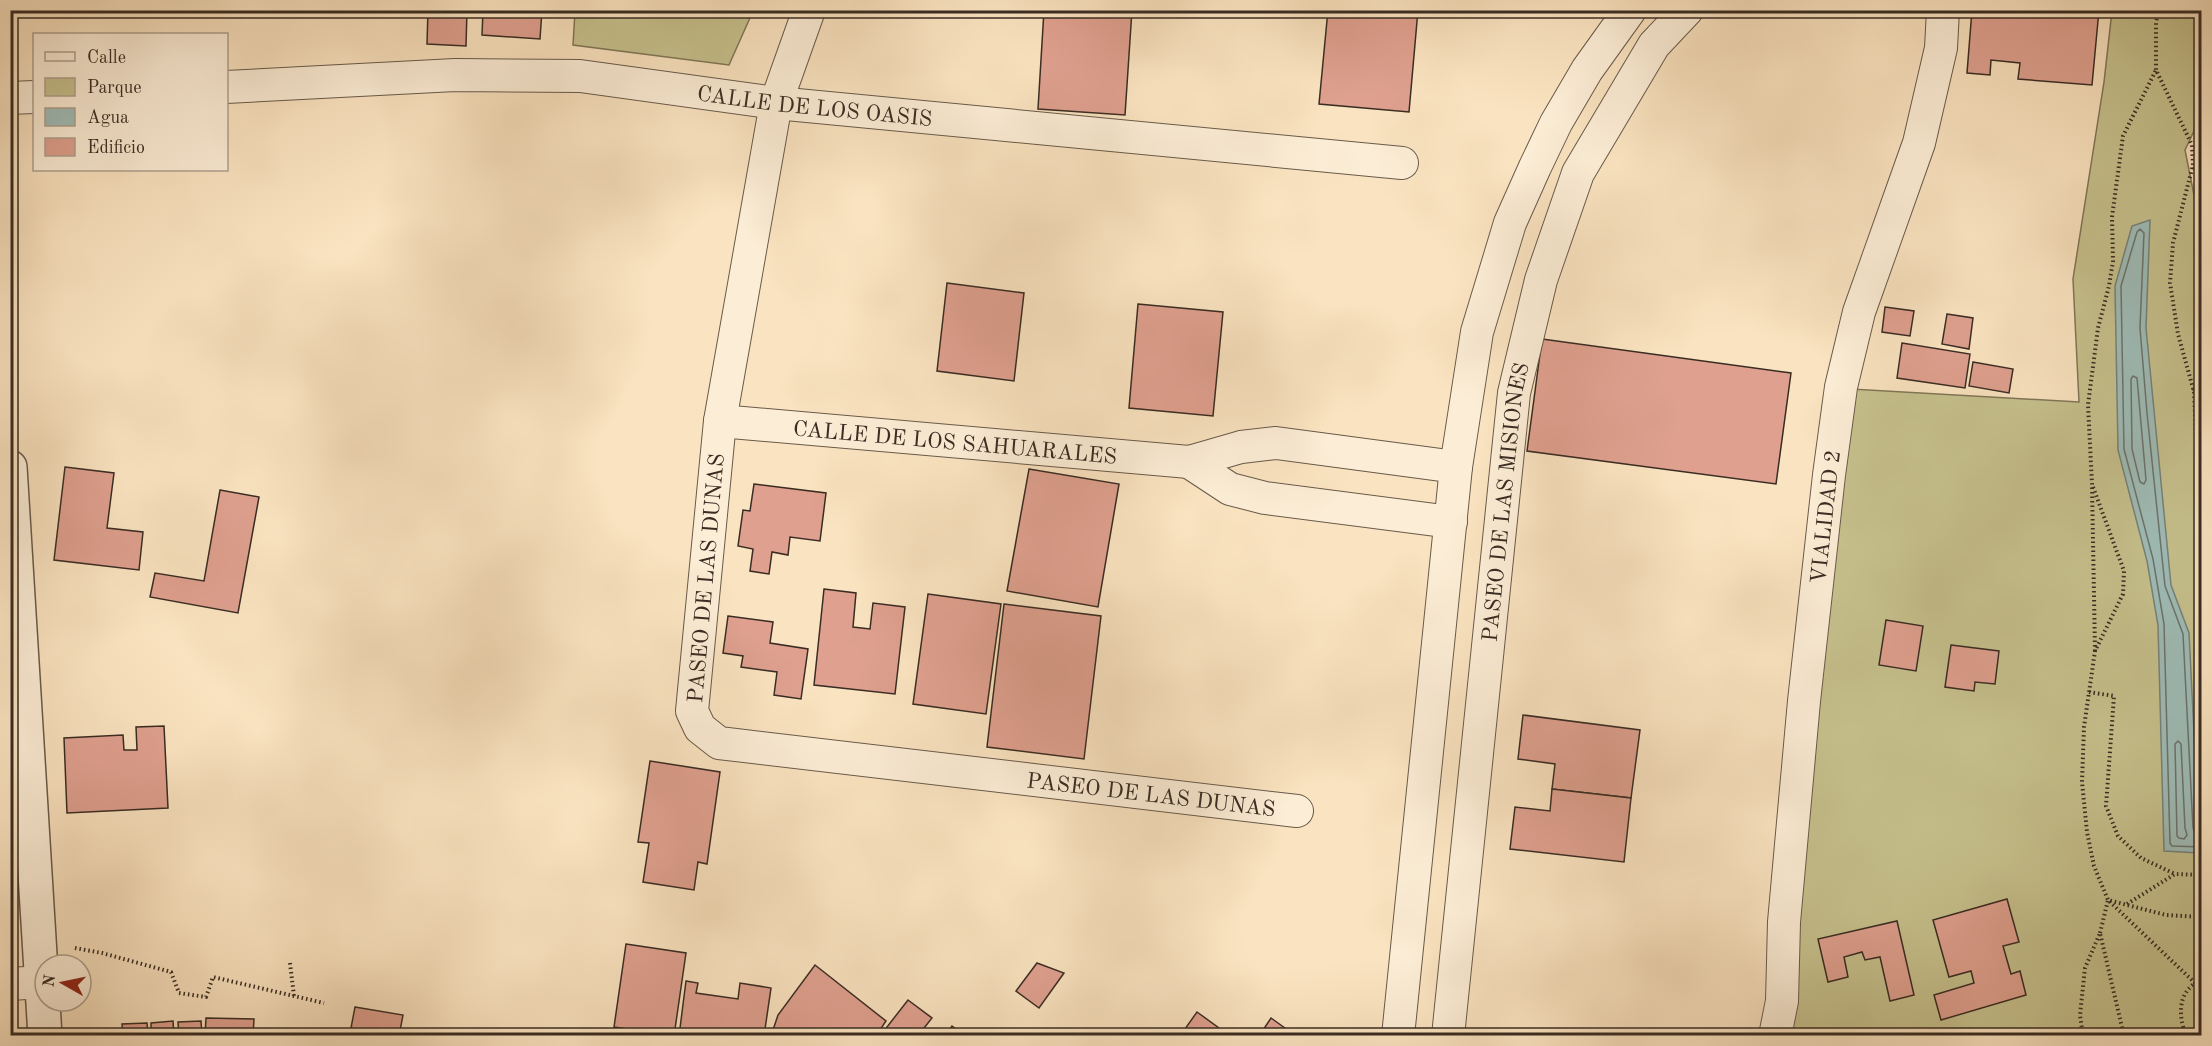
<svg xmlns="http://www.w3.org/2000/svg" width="2212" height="1046" viewBox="0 0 2212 1046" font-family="'Old Standard TT',serif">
<rect width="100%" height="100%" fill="#fae3c0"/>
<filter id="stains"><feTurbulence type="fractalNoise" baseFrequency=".00333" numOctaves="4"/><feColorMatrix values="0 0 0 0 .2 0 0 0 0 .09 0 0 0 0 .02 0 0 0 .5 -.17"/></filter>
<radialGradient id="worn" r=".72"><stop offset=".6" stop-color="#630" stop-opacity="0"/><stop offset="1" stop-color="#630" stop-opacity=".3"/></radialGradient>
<g fill="#c6c18d" stroke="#807658" stroke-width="1.5">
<polygon points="575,11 575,10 753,11 729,65 573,45"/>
<polygon points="2112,11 2201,11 2201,116 2185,150 2202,235 2201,1035 1780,1036 1834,388 2079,402 2073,279 2104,82"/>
</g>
<polygon fill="#9fbdb8" stroke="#76837c" stroke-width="1.5" points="2150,220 2146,328 2171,585 2189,633 2200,853 2164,851 2158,625 2147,561 2118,450 2115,286 2132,226"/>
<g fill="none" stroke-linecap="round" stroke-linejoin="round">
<g stroke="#6c746e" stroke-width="1.5">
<polygon points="2133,376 2137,378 2146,480 2144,484 2140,482 2132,449 2131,379"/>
<polygon points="2178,741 2181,744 2185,828 2187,835 2184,839 2179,838 2177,836 2175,744"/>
<polyline points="2202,835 2195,833 2193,828 2183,634 2165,586 2147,413 2140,328 2144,233 2140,229 2137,232 2121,286 2124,449 2153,559 2164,624 2170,843 2172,846 2202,847"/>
</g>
</g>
<g fill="#dfa08f" stroke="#392c23" stroke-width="1.5">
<polygon points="428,10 467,10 466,46 427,44"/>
<polygon points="483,10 542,10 540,39 482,35"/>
<polygon points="1044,10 1132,10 1125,115 1038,109"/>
<polygon points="1328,10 1418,10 1409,112 1319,104"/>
<polygon points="1972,10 2099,10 2092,85 2018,79 2020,63 1991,60 1990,75 1967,73"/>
<polygon points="947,283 1024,293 1014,381 937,371"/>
<polygon points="1138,304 1223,312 1213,416 1129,408"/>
<polygon points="1885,307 1914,311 1910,336 1882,332"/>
<polygon points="1947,314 1973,318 1969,349 1942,344"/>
<polygon points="1542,339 1791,373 1776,484 1527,451"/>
<polygon points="1902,343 1970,354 1965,388 1897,378"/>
<polygon points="1973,362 2013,369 2009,393 1969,386"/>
<polygon points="65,467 114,473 107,528 143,532 139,570 54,560"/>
<polygon points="1029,469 1119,484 1098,607 1007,591"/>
<polygon points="754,484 826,493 820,541 790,537 788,555 772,552 769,574 750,571 753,549 738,546 743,510 750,511"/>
<polygon points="220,490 259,497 238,613 150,597 155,573 204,581"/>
<polygon points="824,589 856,593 853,627 870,629 873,603 905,607 895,694 814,685"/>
<polygon points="928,594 1001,604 986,714 913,704"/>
<polygon points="1004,604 1101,616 1084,759 987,747"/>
<polygon points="728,616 773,622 770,643 808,649 801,699 774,695 777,672 741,667 743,656 723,653"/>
<polygon points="1886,620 1923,626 1916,671 1879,665"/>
<polygon points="1951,645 1999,651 1995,684 1975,682 1974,691 1945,687"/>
<polygon points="1523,715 1640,730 1631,798 1552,789 1555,764 1518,759"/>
<polygon points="164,726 168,808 67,813 64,738 123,735 124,750 137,750 136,727"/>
<polygon points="650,761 720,772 707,864 698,862 694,890 643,882 649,843 638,842"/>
<polygon points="1552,789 1631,798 1624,862 1510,849 1515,807 1550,811"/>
<polygon points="2007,899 2019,942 2003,946 2011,974 2020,971 2026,995 1941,1020 1934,995 1974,983 1971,971 1949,977 1933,920"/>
<polygon points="1897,921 1914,995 1890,1001 1880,957 1865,960 1862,952 1844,957 1848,977 1828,982 1818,939"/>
<polygon points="626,944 686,953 674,1036 633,1036 634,1030 614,1027"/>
<polygon points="1037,963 1064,973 1039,1008 1016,991"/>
<polygon points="815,965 886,1021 876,1036 771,1036 778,1015"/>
<polygon points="686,981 698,983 696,993 738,999 740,983 771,988 764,1036 679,1036"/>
<polygon points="908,1000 932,1018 921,1032 926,1036 880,1036"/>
<polygon points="355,1007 403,1015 399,1036 373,1036 374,1032 351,1028"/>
<polygon points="1197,1012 1230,1036 1180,1036"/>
<polygon points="206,1018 254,1019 253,1036 205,1036"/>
<polygon points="1271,1018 1296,1036 1259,1036"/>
<polygon points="173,1021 174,1036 151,1036 151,1023"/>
<polygon points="201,1021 202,1036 179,1036 178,1022"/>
<polygon points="147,1023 148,1036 123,1036 122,1024"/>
<polygon points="952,1026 965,1036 945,1036"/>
</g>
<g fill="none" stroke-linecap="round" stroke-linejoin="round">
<g stroke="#695a4a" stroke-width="34">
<g id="minor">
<path id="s1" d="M 809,10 L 776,103 L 720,421 L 692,711 L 700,728 L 719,743 L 1297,811"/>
<path id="s2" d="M 226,87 L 455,75 L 580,76 L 776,103 L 1402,163"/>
<polyline points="10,98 34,97"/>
<path id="s3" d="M 720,421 L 1189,462 L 1241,447 L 1276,443 L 1456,467"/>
<polyline points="1189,462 1230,489 1265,498 1451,522"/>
<polyline points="10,984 42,982"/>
<polyline points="1398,1036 1456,467 1477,332 1510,223 1535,167 1556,123 1587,70 1630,10"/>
<path id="s4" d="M 1448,1036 L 1514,393 L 1541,280 L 1578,173 L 1654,45 L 1687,10"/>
<path id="s5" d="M 1775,1036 L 1782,1001 L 1784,922 L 1804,701 L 1829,475 L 1841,387 L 1859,312 L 1919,143 L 1941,48 L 1943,10"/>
</g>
</g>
<g stroke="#695a4a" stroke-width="36">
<polyline id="tertiary" points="10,467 45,1036"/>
</g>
<g stroke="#392c23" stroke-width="4" stroke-dasharray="1.5 3" stroke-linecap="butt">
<polyline points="2159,10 2156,22 2156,70 2192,145 2193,165 2173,243 2170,283 2178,334 2194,392 2198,479 2200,581 2202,582"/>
<polyline points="2194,167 2202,192"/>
<polyline points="2194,391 2202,356"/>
<polyline points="2093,487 2124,571 2123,594 2095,651 2084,727 2082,782 2087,832 2094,866 2108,900 2166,915 2202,917"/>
<polyline points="2095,651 2092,484 2088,405 2098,328 2109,286 2113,261 2112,217 2123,136 2156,70"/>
<polyline points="2089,692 2114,696 2106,806 2118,836 2141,858 2175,874"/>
<polyline points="2127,904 2175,874 2202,875"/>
<polyline points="2100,933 2108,900 2195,983"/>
<polyline points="75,948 102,953 171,972 179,993 206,997 213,977 324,1003"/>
<polyline points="290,963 294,996"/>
<polyline points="2083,1036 2080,1015 2085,968 2100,933 2124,1036"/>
<path d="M 2186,1036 C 2178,1014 2177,991 2202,979"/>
</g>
<use href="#minor" stroke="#fcedd6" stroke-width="32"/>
<use href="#tertiary" stroke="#fcedd6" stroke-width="33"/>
</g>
<g text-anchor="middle" stroke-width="5" stroke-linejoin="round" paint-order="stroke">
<g font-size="22" fill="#392c23" stroke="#fcedd6">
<text dy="8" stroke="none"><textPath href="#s2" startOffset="591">CALLE DE LOS OASIS</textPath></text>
<text dy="8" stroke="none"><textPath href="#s3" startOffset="236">CALLE DE LOS SAHUARALES</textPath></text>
<text dy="8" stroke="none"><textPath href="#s4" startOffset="537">PASEO DE LAS MISIONES</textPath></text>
<text dy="8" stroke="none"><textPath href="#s5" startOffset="522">VIALIDAD 2</textPath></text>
<text transform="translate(705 578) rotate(-85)" y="8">PASEO DE LAS DUNAS</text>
<text dy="8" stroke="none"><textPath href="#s1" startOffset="1191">PASEO DE LAS DUNAS</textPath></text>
</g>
</g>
<rect width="2212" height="1046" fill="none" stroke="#fae3c0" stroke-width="36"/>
<rect x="12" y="12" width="2188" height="1022" fill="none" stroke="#392c23" stroke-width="3"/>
<rect x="18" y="18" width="2176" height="1010" fill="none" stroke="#392c23" stroke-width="1.5"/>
<rect x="33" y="33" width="195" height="138" fill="#fcedd6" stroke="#aea08e" stroke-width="1.5"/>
<rect x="45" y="52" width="30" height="9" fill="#fcedd6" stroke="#aea08e" stroke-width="1.5"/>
<text x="87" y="63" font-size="18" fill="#392c23">Calle</text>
<rect x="45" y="78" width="30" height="18" fill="#c6c18d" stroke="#aea08e" stroke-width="1.5"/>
<text x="87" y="93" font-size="18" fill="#392c23">Parque</text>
<rect x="45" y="108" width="30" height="18" fill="#9fbdb8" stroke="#aea08e" stroke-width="1.5"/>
<text x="87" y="123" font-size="18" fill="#392c23">Agua</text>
<rect x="45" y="138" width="30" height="18" fill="#dfa08f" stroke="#aea08e" stroke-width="1.5"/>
<text x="87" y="153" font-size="18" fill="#392c23">Edificio</text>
<g transform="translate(63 983) rotate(279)"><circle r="28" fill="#fcedd6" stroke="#aea08e" stroke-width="1.5"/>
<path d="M0-4.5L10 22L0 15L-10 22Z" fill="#8f2418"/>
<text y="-9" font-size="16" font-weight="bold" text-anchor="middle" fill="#392c23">N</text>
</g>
<rect width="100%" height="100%" filter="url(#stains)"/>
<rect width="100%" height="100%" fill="url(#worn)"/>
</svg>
